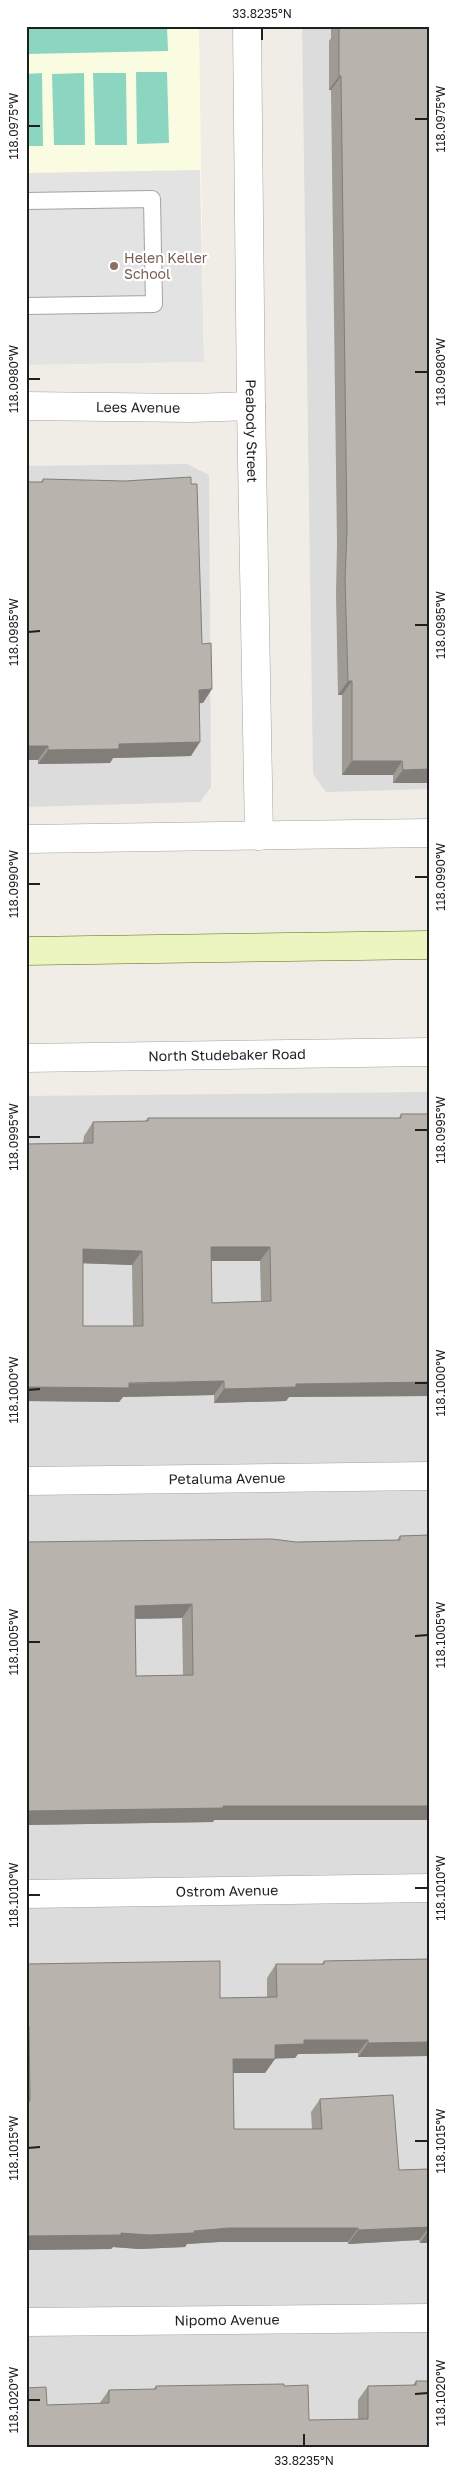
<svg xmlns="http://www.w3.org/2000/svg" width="455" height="2474" viewBox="0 0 455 2474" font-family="'Golos Text',sans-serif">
<rect width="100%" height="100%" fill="#efede6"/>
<g fill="#dddcdc">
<polygon points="302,26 429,26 429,789 326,792 313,774"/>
<polygon points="187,464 209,475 211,787 200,802 26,807 26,466"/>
<polygon points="429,1092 429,2448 26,2448 26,1096"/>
</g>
<polygon fill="#fafce2" points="26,26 199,26 204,362 26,365"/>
<g fill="#8cd6c1">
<polygon points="26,26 167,26 168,51 26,54"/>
<polygon points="136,72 167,72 169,143 137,144"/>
<polygon points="42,73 43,146 26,146 26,74"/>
<polygon points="84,73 85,145 54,145 52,74"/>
<polygon points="93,73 126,73 127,145 95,145"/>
</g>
<polygon fill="#e3e3e3" points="200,170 204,362 26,365 26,173"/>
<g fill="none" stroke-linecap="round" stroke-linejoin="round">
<g stroke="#a3a3a3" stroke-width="18">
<polyline id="lane" points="26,201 152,199 154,304 26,306"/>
</g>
<g stroke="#a3a3a3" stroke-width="29">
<g id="street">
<path id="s1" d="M 247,26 L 251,406 L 259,836"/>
<path id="s2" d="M 26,406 L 192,408 L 251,406"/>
<polyline points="26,839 429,833"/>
<path id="s3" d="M 26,1058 L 429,1052"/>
<path id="s4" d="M 26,1481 L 429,1476"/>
<path id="s5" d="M 26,1894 L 429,1888"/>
<path id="s6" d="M 26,2322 L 429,2318"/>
</g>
</g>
<g stroke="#5a6d0f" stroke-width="29">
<polyline id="secondary" points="26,951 429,945"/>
</g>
<use href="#lane" stroke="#fff" stroke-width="16"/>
<use href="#street" stroke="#fff" stroke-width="28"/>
<use href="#secondary" stroke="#ecf4c0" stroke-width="28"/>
</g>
<g fill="#9e9a94" fill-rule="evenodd">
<polygon points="331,26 429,26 429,783 393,783 393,775 342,775 342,695 338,695 336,594 337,544 331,90 329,90 329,41 331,38"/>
<polygon points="43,479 203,703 199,703 191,756 113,758 110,763 38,764 41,482"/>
<path d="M 401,1114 L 429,1114 L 429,1396 L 289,1397 L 286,1401 L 214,1403 L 214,1395 L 123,1397 L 119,1402 L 26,1401 L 26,1144 L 83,1143 L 84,1136 L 93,1122 L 145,1121 L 148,1118 L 399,1118 ZM 211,1261 L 260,1261 L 261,1301 L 212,1303 ZM 83,1263 L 132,1265 L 133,1326 L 83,1326 Z"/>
<path d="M 429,1535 L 429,1820 L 214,1820 L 213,1822 L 26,1825 L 26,1542 L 296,1542 L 397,1540 L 400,1536 ZM 182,1618 L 183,1675 L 136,1676 L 135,1619 Z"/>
<polygon points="429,1959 429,2056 358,2057 358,2053 298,2054 295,2058 275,2058 265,2073 233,2073 234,2129 312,2129 311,2112 320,2099 399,2170 429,2169 429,2243 420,2243 419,2240 348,2244 348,2242 219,2242 187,2244 185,2247 139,2249 113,2247 111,2249 26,2250 26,1964 220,1998 267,1997 267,1978 276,1964 322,1964 324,1961"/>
<polygon points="416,2381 429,2448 47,2405 99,2404 109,2390 153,2390 156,2386 284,2386 309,2420 358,2419 358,2400 368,2386 413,2385"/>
</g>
<g fill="#817d78">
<polygon points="339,76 341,76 331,90 329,90"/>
<polygon points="348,681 352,681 342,695 338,695"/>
<polygon points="212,689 203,703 189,704 199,690"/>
<polygon points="200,742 191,756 113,758 110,763 38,764 48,750 119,744"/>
<polygon points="26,746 48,746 38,760 26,760"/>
<polygon points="352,761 402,761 393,775 342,775"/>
<polygon points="429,769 429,783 393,783 403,770"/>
<polygon points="211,1247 270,1247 260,1261 201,1261"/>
<polygon points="83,1249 142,1251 132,1265 74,1263"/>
<polygon points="224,1381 214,1395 123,1397 119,1402 26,1401 26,1387"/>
<polygon points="429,1382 429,1396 289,1397 286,1401 214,1403 224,1389 296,1384"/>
<polygon points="192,1604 182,1618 125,1619 135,1606"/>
<polygon points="223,1806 429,1806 429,1820 214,1820 213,1822 26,1825 26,1811"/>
<polygon points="304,2040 368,2040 358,2053 298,2054 295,2058 265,2059 275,2045"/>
<polygon points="429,2042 429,2056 358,2057 368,2043"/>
<polygon points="233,2059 275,2059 265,2073 223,2073"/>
<polygon points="429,2227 419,2240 348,2244 358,2230"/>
<polygon points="229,2228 358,2228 348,2242 219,2242 187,2244 185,2247 139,2249 113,2247 111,2249 26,2250 26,2236 194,2231"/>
<polygon points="429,2230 429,2243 420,2243"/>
</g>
<g fill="#b8b3ac" stroke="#817d78" fill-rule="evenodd">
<polygon points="341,26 429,26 429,769 403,770 402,761 352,761 352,681 348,681 345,580 347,530 341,76 339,76 339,27"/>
<polygon points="191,477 191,484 197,484 202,644 211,643 212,689 199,690 200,742 119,744 119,749 48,750 48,746 26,746 26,482 43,482 43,479 125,481"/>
<path d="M 401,1114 L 429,1114 L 429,1382 L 296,1384 L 296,1387 L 224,1389 L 224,1381 L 129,1383 L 129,1388 L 26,1387 L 26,1144 L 93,1143 L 93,1122 L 148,1121 L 148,1118 L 401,1118 ZM 211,1247 L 270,1247 L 271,1301 L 212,1303 ZM 83,1249 L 142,1251 L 143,1326 L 83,1326 Z"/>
<path d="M 429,1535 L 429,1806 L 223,1806 L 223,1808 L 26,1811 L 26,1542 L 272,1539 L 296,1542 L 400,1540 L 400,1536 ZM 192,1604 L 193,1675 L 136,1676 L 135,1606 Z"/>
<polygon points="429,1959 429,2042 368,2043 368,2040 304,2040 304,2044 275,2045 275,2059 233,2059 234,2129 322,2129 320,2099 393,2095 399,2170 429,2169 429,2227 358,2230 358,2228 229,2228 194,2231 194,2233 149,2235 121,2233 121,2235 26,2236 26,2101 30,2101 29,2026 26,2026 26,1964 220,1961 220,1998 277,1997 276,1964 324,1964 324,1961"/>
<polygon points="416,2381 429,2381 429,2448 26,2448 26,2388 46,2387 47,2405 109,2403 109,2390 156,2389 156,2386 284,2384 284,2386 308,2385 309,2420 368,2419 368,2386 416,2385"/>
</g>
<path fill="none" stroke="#1f1f1f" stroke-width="2" d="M 262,28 L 262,40M 415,119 L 428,119M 28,126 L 40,126M 415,372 L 428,372M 28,379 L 40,379M 415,625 L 428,625M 28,632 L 40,631M 415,877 L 428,877M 28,884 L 40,884M 415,1130 L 428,1130M 28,1137 L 40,1137M 415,1383 L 428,1383M 28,1390 L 40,1389M 415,1636 L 428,1635M 28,1642 L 40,1642M 415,1888 L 428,1888M 28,1895 L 40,1895M 415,2141 L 428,2141M 28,2148 L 40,2147M 415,2394 L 428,2393M 28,2400 L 40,2400M 304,2434 L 304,2446"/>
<circle fill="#8d6e63" stroke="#fff" stroke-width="2" cx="114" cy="266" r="5"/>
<g text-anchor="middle" stroke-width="4.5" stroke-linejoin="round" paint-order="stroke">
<g font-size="14" fill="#785e54" stroke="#fff" text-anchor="start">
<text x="124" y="263">Helen Keller<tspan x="124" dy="16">School</tspan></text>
</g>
<g font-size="14" fill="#1f1f1f" stroke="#fff">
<text dy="5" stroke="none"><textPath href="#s2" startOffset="112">Lees Avenue</textPath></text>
<text dy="5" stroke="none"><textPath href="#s1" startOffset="405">Peabody Street</textPath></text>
<text dy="5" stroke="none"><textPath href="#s3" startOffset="201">North Studebaker Road</textPath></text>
<text dy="5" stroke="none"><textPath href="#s4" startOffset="201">Petaluma Avenue</textPath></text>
<text dy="5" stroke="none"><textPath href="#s5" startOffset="201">Ostrom Avenue</textPath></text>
<text dy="5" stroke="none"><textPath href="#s6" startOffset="201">Nipomo Avenue</textPath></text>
</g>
</g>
<rect width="455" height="2474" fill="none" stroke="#ffffff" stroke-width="55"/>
<rect x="28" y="28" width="400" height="2418" fill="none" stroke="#1f1f1f" stroke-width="2"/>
<g font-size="12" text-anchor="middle" fill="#1f1f1f">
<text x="262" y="18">33.8235°N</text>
<text transform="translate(441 119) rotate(-90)" y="4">118.0975°W</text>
<text transform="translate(14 126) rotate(-90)" y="4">118.0975°W</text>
<text transform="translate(441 372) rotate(-90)" y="4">118.0980°W</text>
<text transform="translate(14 379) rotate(-90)" y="4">118.0980°W</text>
<text transform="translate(441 625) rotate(-90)" y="4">118.0985°W</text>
<text transform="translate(14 632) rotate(-90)" y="4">118.0985°W</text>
<text transform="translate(441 877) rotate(-90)" y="4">118.0990°W</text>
<text transform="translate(14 884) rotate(-90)" y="4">118.0990°W</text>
<text transform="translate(441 1130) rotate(-90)" y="4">118.0995°W</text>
<text transform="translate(14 1137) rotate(-90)" y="4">118.0995°W</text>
<text transform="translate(441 1383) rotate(-90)" y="4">118.1000°W</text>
<text transform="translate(14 1390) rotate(-90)" y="4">118.1000°W</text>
<text transform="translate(441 1635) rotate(-90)" y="4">118.1005°W</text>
<text transform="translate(14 1642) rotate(-90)" y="4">118.1005°W</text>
<text transform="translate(441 1888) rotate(-90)" y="4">118.1010°W</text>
<text transform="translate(14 1895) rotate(-90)" y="4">118.1010°W</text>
<text transform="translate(441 2141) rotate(-90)" y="4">118.1015°W</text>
<text transform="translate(14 2148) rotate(-90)" y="4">118.1015°W</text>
<text transform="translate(441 2393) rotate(-90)" y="4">118.1020°W</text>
<text transform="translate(14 2400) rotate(-90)" y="4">118.1020°W</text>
<text x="304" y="2465">33.8235°N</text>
</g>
</svg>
